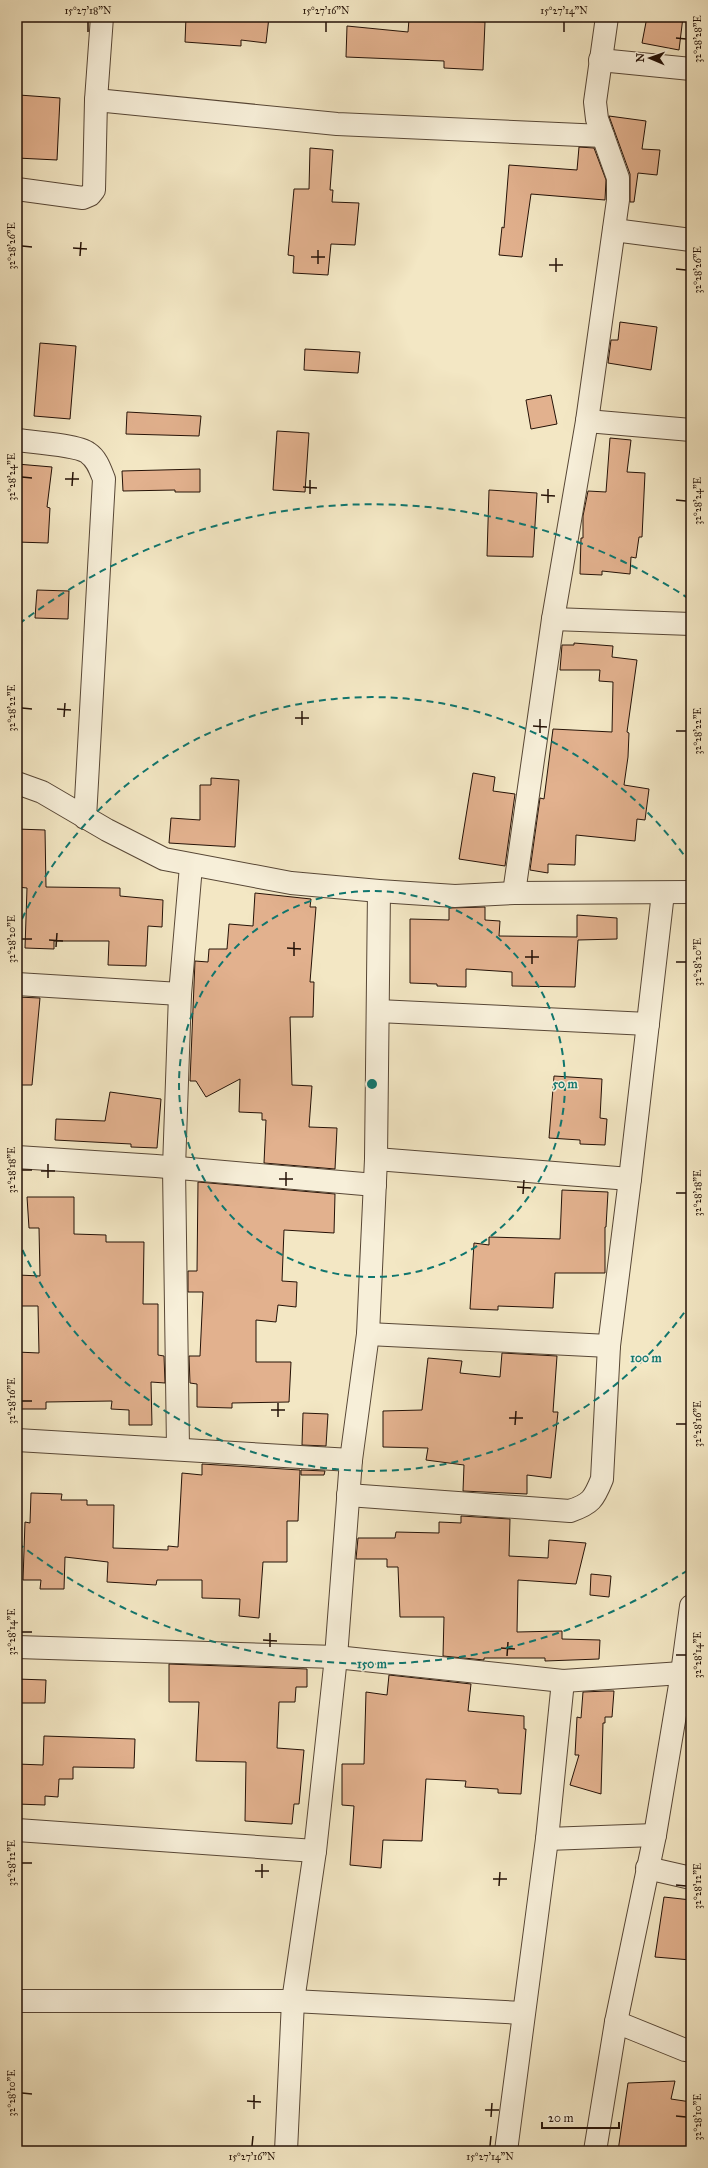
<svg xmlns="http://www.w3.org/2000/svg" width="708" height="2168" viewBox="0 0 708 2168" font-family="'IM FELL Great Primer',serif">
<rect width="100%" height="100%" fill="#f3e7c4"/>
<filter id="stains"><feTurbulence type="fractalNoise" baseFrequency=".005" numOctaves="4"/><feColorMatrix values="0 0 0 0 .2 0 0 0 0 .09 0 0 0 0 .02 0 0 0 .5 -.17"/></filter>
<radialGradient id="worn" r=".72"><stop offset=".6" stop-color="#630" stop-opacity="0"/><stop offset="1" stop-color="#630" stop-opacity=".3"/></radialGradient>
<g fill="#e2b18e" stroke="#251207">
<polygon points="186,17 269,17 266,43 241,40 241,46 185,42"/>
<polygon points="647,17 683,17 679,50 642,43"/>
<polygon points="409,19 485,22 483,70 444,68 444,61 346,57 347,26 408,32"/>
<polygon points="19,95 60,98 57,160 17,158"/>
<polygon points="609,116 646,121 642,149 660,150 657,175 638,173 634,202 630,202 630,174"/>
<polygon points="579,147 594,148 606,180 605,200 531,194 522,257 499,255 502,227 504,228 509,165 577,170"/>
<polygon points="310,148 333,150 330,190 333,190 332,202 359,203 355,245 331,244 328,275 293,273 294,256 288,255 294,189 309,189"/>
<polygon points="620,322 657,327 651,370 608,363 611,340 618,340"/>
<polygon points="40,343 76,346 70,419 34,416"/>
<polygon points="305,349 360,352 358,373 304,370"/>
<polygon points="551,395 557,424 531,429 526,400"/>
<polygon points="127,412 201,416 199,436 126,434"/>
<polygon points="277,431 309,433 305,492 273,490"/>
<polygon points="610,438 631,440 627,472 645,473 642,537 639,537 636,558 631,557 630,574 602,571 602,575 580,574 581,538 583,538 583,516 588,491 606,492"/>
<polygon points="17,464 52,467 47,507 50,508 48,543 17,542"/>
<polygon points="200,469 200,492 175,492 175,490 123,491 122,471"/>
<polygon points="489,490 537,493 533,557 487,556"/>
<polygon points="37,590 69,591 68,619 35,618"/>
<polygon points="574,643 613,646 612,657 637,660 627,732 629,733 628,757 624,785 649,789 645,820 637,819 635,841 576,835 575,865 548,864 548,873 530,870 540,798 544,799 553,729 612,732 613,682 599,681 600,670 560,670 562,645 574,645"/>
<polygon points="473,773 495,777 493,791 515,794 505,866 459,859"/>
<polygon points="211,778 239,780 235,847 169,843 171,818 200,820 200,785 211,785"/>
<polygon points="17,829 45,830 46,887 120,888 120,896 163,900 162,927 148,926 146,966 108,965 109,941 54,941 54,949 25,948 27,888 17,887"/>
<polygon points="255,893 311,899 310,907 316,907 310,982 314,982 313,1017 290,1017 292,1085 312,1086 309,1127 337,1128 335,1169 264,1163 266,1120 262,1120 262,1113 239,1112 240,1079 206,1097 196,1081 190,1081 195,961 208,962 209,949 227,949 229,924 253,926"/>
<polygon points="485,907 485,920 500,921 499,936 577,937 577,915 617,918 617,939 578,940 575,987 512,986 512,972 466,969 466,987 437,986 437,984 410,983 410,919 449,920 449,908"/>
<polygon points="17,997 40,998 32,1085 17,1085"/>
<polygon points="554,1076 602,1079 600,1118 607,1119 605,1145 580,1144 580,1140 549,1138"/>
<polygon points="110,1092 161,1099 157,1148 131,1147 131,1144 55,1140 56,1119 105,1121"/>
<polygon points="198,1182 335,1194 334,1233 284,1230 282,1281 297,1282 296,1307 278,1305 276,1322 256,1320 256,1362 291,1362 289,1402 232,1403 232,1408 197,1407 197,1384 190,1383 189,1356 200,1356 203,1292 188,1292 188,1271 197,1271"/>
<polygon points="562,1190 608,1192 606,1227 605,1227 605,1273 555,1273 553,1308 498,1306 498,1310 470,1309 474,1243 489,1245 489,1237 560,1239"/>
<polygon points="27,1197 74,1197 74,1234 106,1235 106,1242 144,1242 143,1304 158,1304 158,1355 164,1356 165,1383 151,1382 152,1425 129,1425 129,1410 111,1409 112,1401 46,1402 46,1409 17,1409 17,1352 39,1353 38,1306 17,1306 18,1275 40,1276 39,1228 29,1228"/>
<polygon points="502,1353 557,1356 553,1412 558,1412 551,1478 527,1475 527,1494 463,1491 464,1465 426,1460 428,1448 383,1447 383,1411 422,1410 428,1358 462,1361 460,1373 500,1377"/>
<polygon points="303,1413 328,1414 326,1446 302,1445"/>
<polygon points="202,1464 300,1470 298,1521 287,1521 287,1562 263,1562 259,1618 239,1616 240,1599 202,1598 202,1580 157,1580 156,1585 107,1582 108,1562 65,1557 64,1589 40,1589 41,1580 23,1580 25,1522 30,1523 31,1493 62,1494 61,1500 87,1500 87,1505 114,1505 113,1548 168,1550 168,1546 178,1547 182,1473 202,1475"/>
<polygon points="301,1470 325,1471 324,1475 301,1475"/>
<polygon points="461,1516 510,1519 509,1556 548,1558 549,1540 586,1543 576,1584 518,1580 517,1632 562,1631 562,1639 600,1640 599,1659 545,1661 545,1658 484,1658 484,1660 443,1656 444,1617 400,1617 398,1567 387,1567 387,1559 356,1559 358,1538 395,1538 396,1532 439,1533 439,1522 461,1523"/>
<polygon points="591,1574 611,1576 609,1597 590,1595"/>
<polygon points="169,1664 307,1669 307,1687 296,1687 295,1702 279,1702 277,1748 304,1750 299,1804 294,1804 292,1824 245,1821 246,1762 196,1761 199,1702 169,1702"/>
<polygon points="389,1675 471,1684 468,1711 524,1716 524,1729 526,1729 521,1794 498,1793 498,1789 465,1787 466,1781 426,1779 422,1841 383,1840 381,1868 350,1865 354,1806 342,1805 342,1764 364,1764 366,1692 387,1695"/>
<polygon points="17,1679 46,1680 45,1703 17,1703"/>
<polygon points="607,1691 614,1691 612,1717 605,1717 605,1723 603,1723 601,1794 570,1785 579,1755 575,1755 577,1717 581,1718 583,1692"/>
<polygon points="44,1736 135,1739 134,1768 73,1767 73,1779 59,1779 58,1797 45,1796 45,1805 17,1804 17,1764 43,1765"/>
<polygon points="664,1897 691,1900 691,1960 655,1957"/>
<polygon points="675,2081 671,2099 691,2102 691,2151 618,2151 628,2083"/>
</g>
<g fill="none" stroke-linecap="round" stroke-linejoin="round">
<g stroke="#584736" stroke-width="24">
<g id="minor">
<polyline points="600,60 691,69"/>
<polyline points="96,100 337,124 603,136"/>
<polyline points="17,189 83,198 90,195 94,190 96,100 102,17"/>
<polyline points="614,230 691,240"/>
<polyline points="587,421 691,430"/>
<path d="M 17,440 C 31,442 78,445 88,453 C 97,459 100,469 104,479 L 85,818"/>
<polyline points="553,619 691,624"/>
<polyline points="17,783 42,792 107,830 164,859 291,883 379,891 455,896 514,893 691,892"/>
<polyline points="514,893 553,619 587,421 618,200 618,178 597,119 595,102 607,17"/>
<polyline points="17,984 180,994"/>
<polyline points="378,1011 648,1024"/>
<polyline points="17,1157 156,1166 375,1185"/>
<polyline points="376,1159 630,1179"/>
<polyline points="368,1334 609,1346"/>
<polyline points="17,1440 351,1460"/>
<polyline points="178,1448 174,1168 180,994 191,866"/>
<path d="M 348,1495 L 570,1511 C 591,1504 594,1499 602,1479 L 609,1346 L 630,1179 L 663,893"/>
<polyline points="17,1647 336,1657 563,1681 682,1673 691,1675"/>
<polyline points="17,1830 315,1851"/>
<polyline points="547,1839 655,1835"/>
<polyline points="647,1868 691,1878"/>
<polyline points="17,2001 293,2001 523,2013"/>
<polyline points="616,2022 685,2050 691,2051"/>
<polyline points="286,2151 293,2001 315,1851 336,1657 351,1460 368,1334 376,1159 379,891"/>
<polyline points="506,2151 547,1839 563,1681"/>
<polyline points="595,2151 616,2022 655,1835 682,1673 691,1606"/>
</g>
</g>
<use href="#minor" stroke="#f7efd9" stroke-width="22"/>
</g>
<path fill="none" stroke="#251207" stroke-width="1.5" d="M 88,32 L 88,22M 326,32 L 326,22M 564,32 L 564,22M 676,38 L 686,39M 22,246 L 32,247M 73,248 L 87,249M 80,256 L 81,242M 311,257 L 325,257M 318,264 L 318,250M 549,265 L 563,265M 676,269 L 686,270M 556,272 L 556,258M 22,477 L 32,478M 65,479 L 79,479M 72,486 L 73,472M 303,487 L 317,488M 310,494 L 310,480M 541,495 L 555,496M 676,500 L 686,501M 548,503 L 548,489M 22,708 L 32,709M 57,709 L 71,710M 64,717 L 65,703M 295,718 L 309,718M 302,725 L 302,711M 533,726 L 547,727M 676,731 L 686,731M 540,733 L 540,719M 22,939 L 32,939M 49,940 L 63,941M 56,947 L 57,933M 287,948 L 301,949M 294,956 L 294,942M 525,957 L 539,957M 676,962 L 686,962M 532,964 L 532,950M 22,1170 L 32,1170M 41,1171 L 55,1171M 48,1178 L 48,1164M 279,1179 L 293,1179M 286,1186 L 286,1172M 517,1187 L 531,1188M 676,1193 L 686,1193M 523,1194 L 524,1180M 22,1401 L 32,1401M 271,1410 L 285,1410M 278,1417 L 278,1403M 509,1418 L 523,1418M 676,1424 L 686,1424M 515,1425 L 516,1411M 22,1632 L 32,1632M 263,1640 L 277,1641M 270,1647 L 270,1633M 501,1648 L 515,1649M 676,1655 L 686,1655M 507,1656 L 508,1642M 22,1863 L 32,1863M 255,1871 L 269,1871M 262,1878 L 262,1864M 493,1879 L 507,1879M 676,1885 L 686,1886M 499,1886 L 500,1872M 22,2093 L 32,2094M 247,2101 L 261,2102M 254,2109 L 254,2095M 485,2110 L 499,2110M 676,2116 L 686,2117M 491,2117 L 492,2103M 252,2146 L 253,2136M 490,2146 L 491,2136"/>
<g fill="none" stroke="#0f766e" stroke-width="2" stroke-dasharray="7 5">
<circle cx="372" cy="1084" r="193"/>
<path d="M691 1303A387 387 0 0 1 17 1238M17 930A387 387 0 0 1 691 865"/>
<path d="M688 1570A580 580 0 0 1 19 1544M19 624A580 580 0 0 1 688 598"/>
</g>
<circle cx="372" cy="1084" r="6" fill="#0f766e" stroke="#f7efd9" stroke-width="2"/>
<g font-size="12" text-anchor="middle" font-weight="bold" fill="#0f766e" stroke="#f7efd9" stroke-width="3" stroke-linejoin="round" paint-order="stroke">
<text x="565" y="1088">50 m</text>
<text x="646" y="1362">100 m</text>
<text x="372" y="1668">150 m</text>
</g>
<rect width="708" height="2168" fill="none" stroke="#f3e7c4" stroke-width="44"/>
<g transform="translate(650 58) rotate(272)" stroke="#f7efd9" stroke-width="3" paint-order="stroke">
<path d="M0-3L7 15L0 10L-7 15Z" fill="#251207"/>
<text y="-6" font-size="11" font-weight="bold" text-anchor="middle" fill="#251207">N</text>
</g>
<path d="M542 2122v6h77v-6" fill="none" stroke="#251207" stroke-width="2"/>
<text x="548" y="2122" font-size="12" fill="#251207" stroke="#f7efd9" stroke-width="3" paint-order="stroke">20 m</text>
<rect x="22" y="22" width="664" height="2124" fill="none" stroke="#251207" stroke-width="1.5"/>
<g font-size="10" text-anchor="middle" fill="#251207">
<text x="88" y="14">15°27'18"N</text>
<text x="326" y="14">15°27'16"N</text>
<text x="564" y="14">15°27'14"N</text>
<text transform="translate(697 39) rotate(-90)" y="4">32°28'28"E</text>
<text transform="translate(11 246) rotate(-90)" y="4">32°28'26"E</text>
<text transform="translate(697 270) rotate(-90)" y="4">32°28'26"E</text>
<text transform="translate(11 477) rotate(-90)" y="4">32°28'24"E</text>
<text transform="translate(697 501) rotate(-90)" y="4">32°28'24"E</text>
<text transform="translate(11 708) rotate(-90)" y="4">32°28'22"E</text>
<text transform="translate(697 731) rotate(-90)" y="4">32°28'22"E</text>
<text transform="translate(11 939) rotate(-90)" y="4">32°28'20"E</text>
<text transform="translate(697 962) rotate(-90)" y="4">32°28'20"E</text>
<text transform="translate(11 1170) rotate(-90)" y="4">32°28'18"E</text>
<text transform="translate(697 1193) rotate(-90)" y="4">32°28'18"E</text>
<text transform="translate(11 1401) rotate(-90)" y="4">32°28'16"E</text>
<text transform="translate(697 1424) rotate(-90)" y="4">32°28'16"E</text>
<text transform="translate(11 1632) rotate(-90)" y="4">32°28'14"E</text>
<text transform="translate(697 1655) rotate(-90)" y="4">32°28'14"E</text>
<text transform="translate(11 1863) rotate(-90)" y="4">32°28'12"E</text>
<text transform="translate(697 1886) rotate(-90)" y="4">32°28'12"E</text>
<text transform="translate(11 2093) rotate(-90)" y="4">32°28'10"E</text>
<text transform="translate(697 2117) rotate(-90)" y="4">32°28'10"E</text>
<text x="252" y="2160">15°27'16"N</text>
<text x="490" y="2160">15°27'14"N</text>
</g>
<rect width="100%" height="100%" filter="url(#stains)"/>
<rect width="100%" height="100%" fill="url(#worn)"/>
</svg>
